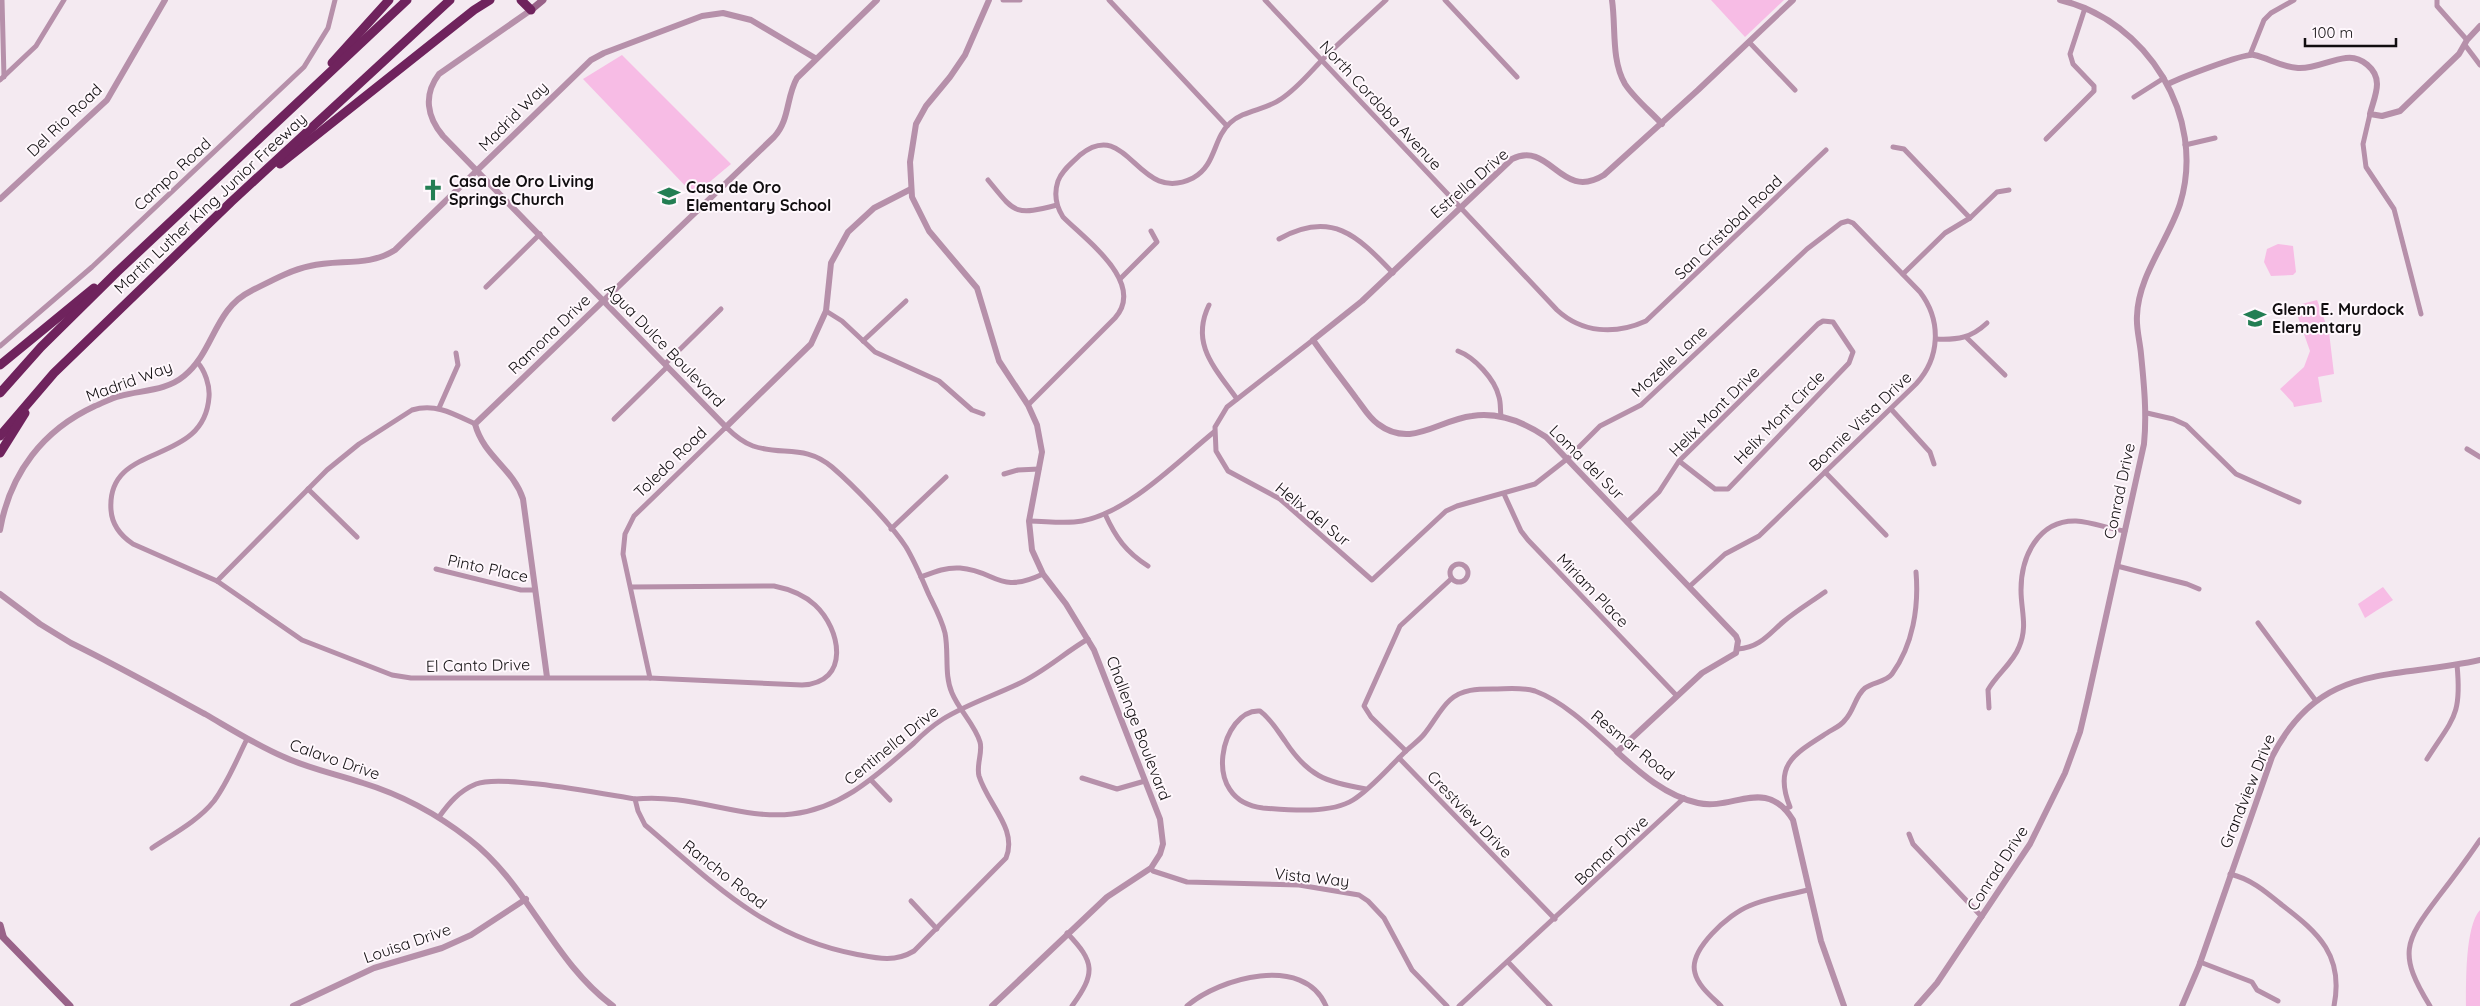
<svg xmlns="http://www.w3.org/2000/svg" width="2480" height="1006" viewBox="0 0 2480 1006" font-family="Quicksand,sans-serif">
<rect width="100%" height="100%" fill="#f4eaf1"/>
<g fill="#f7bce5">
<polygon points="1711,0 1784,0 1745,37"/>
<polygon points="622,55 731,164 694,195 583,79"/>
<polygon points="2278,244 2293,246 2296,272 2293,275 2271,276 2264,262 2267,249"/>
<polygon points="2317,300 2329,332 2334,374 2318,377 2322,402 2294,407 2293,403 2280,389 2304,367 2310,351 2294,306"/>
<polygon points="2383,587 2393,600 2365,618 2358,604"/>
<path d="M 2480,910 L 2480,1006 L 2466,1006 C 2466,984 2465,926 2480,910 Z"/>
</g>
<g fill="none" stroke-linecap="round" stroke-linejoin="round">
<g stroke="#b690aa" stroke-width="5">
<polyline points="2,0 4,77"/>
<polyline points="1003,0 1020,0"/>
<polyline points="1109,0 1227,126"/>
<path d="M 1265,0 L 1557,310 C 1582,333 1615,335 1646,321 L 1826,150"/>
<polyline points="1445,0 1517,77"/>
<polyline points="2437,0 2437,6 2467,40"/>
<polyline points="1749,42 1795,90"/>
<polyline points="2465,45 2480,65"/>
<polyline points="2250,55 2264,20 2271,13 2294,0"/>
<polyline points="0,80 36,46 64,0"/>
<polyline points="2134,97 2164,78"/>
<polyline points="2370,114 2363,144 2366,167 2394,209 2421,314"/>
<polyline points="2046,139 2094,91 2094,86 2073,64 2070,54 2085,8"/>
<polyline points="2185,145 2215,138"/>
<polyline points="1893,147 1904,149 1970,218"/>
<path d="M 988,180 C 1015,213 1014,216 1057,205"/>
<path d="M 1279,239 C 1331,210 1357,235 1393,273"/>
<polyline points="1903,274 1945,233 1970,218 1997,192 2009,190"/>
<polyline points="1120,279 1157,242 1151,231"/>
<polyline points="486,287 540,234"/>
<path d="M 1209,305 C 1190,344 1215,368 1237,399"/>
<polyline points="826,311 842,321 875,352 939,381 972,410 983,414"/>
<polyline points="1967,338 2005,375"/>
<path d="M 1936,339 C 1958,340 1971,338 1987,323"/>
<path d="M 1313,340 L 1227,407 L 1215,427 L 1216,451 L 1228,471 L 1280,499 L 1372,580 L 1446,511 L 1457,506 L 1535,484 L 1567,459 L 1600,426 L 1641,405 L 1807,249 L 1841,223 L 1848,221 L 1853,223 L 1920,292 C 1942,321 1940,358 1916,384 L 1759,536 L 1725,554 L 1690,586"/>
<polyline points="863,341 906,301"/>
<polyline points="0,346 92,267 304,67 328,28 335,0"/>
<path d="M 1458,351 C 1474,357 1495,379 1499,397 C 1501,403 1500,410 1501,416"/>
<path d="M 197,362 C 205,370 210,386 209,397 C 204,468 106,440 111,510 C 112,525 121,536 133,544 L 217,581 L 302,640 L 392,675 L 411,678 L 650,678 L 802,685 C 851,683 841,629 815,605 C 803,594 789,589 774,586 L 631,587"/>
<polyline points="665,364 721,309"/>
<path d="M 1028,405 L 1115,318 C 1146,283 1087,241 1063,217 C 1056,206 1054,193 1058,181 C 1062,170 1072,163 1080,155 C 1129,116 1137,206 1193,178 C 1216,166 1213,138 1230,123 C 1244,110 1266,110 1281,99 C 1298,88 1311,71 1325,57 C 1345,37 1366,19 1386,0"/>
<polyline points="439,408 458,365 456,353"/>
<polyline points="1891,409 1930,452 1934,464"/>
<polyline points="2147,413 2173,419 2186,425 2236,474 2299,502"/>
<polyline points="614,419 667,367"/>
<polyline points="2467,449 2480,457"/>
<polyline points="1825,472 1886,535"/>
<polyline points="1004,474 1018,470 1039,469"/>
<polyline points="308,489 357,537"/>
<polyline points="1504,494 1521,531 1528,540 1676,695"/>
<path d="M 1105,514 C 1116,538 1126,552 1148,566"/>
<path d="M 1029,521 C 1046,521 1065,524 1082,521 C 1129,512 1177,462 1214,432"/>
<polyline points="1627,522 1659,492 1679,461 1818,324 1823,321 1833,322 1853,352 1849,363 1728,489 1715,489 1679,461"/>
<polyline points="891,529 946,477"/>
<circle cx="1459" cy="573" r="9"/>
<polyline points="2117,566 2187,584 2199,589"/>
<polyline points="436,569 521,590 535,590"/>
<path d="M 921,577 C 934,572 946,567 960,568 C 997,571 998,595 1043,574"/>
<path d="M 217,581 L 327,470 L 359,444 L 412,410 C 436,403 454,414 475,424"/>
<polyline points="2258,623 2316,701"/>
<path d="M 1738,649 C 1759,648 1769,634 1783,622 C 1796,611 1811,602 1825,592"/>
<path d="M 1989,708 L 1988,690 C 1996,675 2013,663 2019,647 C 2028,626 2021,611 2021,590 C 2021,557 2038,520 2076,521 C 2093,522 2109,529 2125,531"/>
<polyline points="1406,751 1371,717 1364,706 1400,626 1451,579"/>
<polyline points="1399,758 1555,919"/>
<path d="M 2427,759 C 2453,718 2462,716 2457,665"/>
<polyline points="1082,778 1117,789 1145,781"/>
<polyline points="871,780 890,800"/>
<path d="M 1366,789 C 1325,782 1308,776 1285,741 C 1277,730 1271,719 1260,711 C 1222,708 1198,801 1263,808 C 1288,810 1331,814 1353,800 C 1372,788 1389,767 1406,751 C 1412,745 1420,740 1425,733 C 1434,722 1440,709 1450,700 C 1462,689 1478,689 1493,689 C 1507,689 1522,687 1535,691 C 1565,702 1594,731 1617,752"/>
<path d="M 635,799 C 691,793 741,820 792,814 C 843,808 877,775 914,743 C 923,734 932,726 943,719 C 967,704 993,696 1018,684 C 1044,672 1064,653 1088,639"/>
<path d="M 1784,809 L 1790,807 C 1773,765 1794,754 1827,733 C 1833,729 1841,726 1845,720 C 1854,711 1855,696 1865,688 C 1873,682 1886,682 1892,674 C 1913,645 1919,607 1916,572"/>
<path d="M 439,817 C 449,803 459,791 476,784 C 501,774 603,794 635,799 L 638,811 L 645,825 C 712,882 765,937 855,954 C 876,958 894,963 914,951 L 1006,858 C 1018,829 988,805 979,776 C 976,765 983,752 980,742 C 975,725 959,710 952,693 C 944,675 949,653 945,633 C 942,620 935,607 929,595 C 922,579 915,562 906,547 C 891,524 853,485 832,467 C 805,444 782,456 753,446 C 742,442 734,435 726,427 L 634,516 L 625,534 L 623,554 L 650,678"/>
<polyline points="1909,834 1913,844 1982,917"/>
<path d="M 152,848 C 173,834 198,821 214,801 C 228,782 237,759 247,739"/>
<polyline points="1151,868 1153,871 1187,882 1299,885 1359,895 1368,901 1384,918 1412,970 1447,1006"/>
<path d="M 2230,874 C 2251,879 2265,891 2282,905 C 2319,933 2344,956 2334,1006"/>
<polyline points="911,901 937,929"/>
<path d="M 1067,933 C 1095,962 1096,973 1072,1006"/>
<polyline points="1508,962 1550,1006"/>
<polyline points="2200,962 2252,982 2257,990 2278,1001"/>
<path d="M 1187,1006 C 1219,978 1304,954 1326,1006"/>
<polyline points="1459,1006 1684,798"/>
<path d="M 1721,1006 C 1712,997 1698,986 1695,973 C 1688,950 1729,914 1749,906 C 1767,898 1789,895 1808,890"/>
<path d="M 2430,1006 C 2398,954 2404,942 2439,896 C 2453,878 2467,859 2480,840"/>
</g>
<g stroke="#b690aa" stroke-width="6">
<polyline points="989,0 965,55 950,77 926,106 916,124 910,162 912,197 929,231 977,288 999,361 1028,405 1037,425 1042,452 1029,521 1032,550 1043,574 1066,604 1094,650 1160,819 1163,844 1160,854 1151,868 1107,897 992,1006"/>
<path d="M 1612,0 C 1616,27 1611,60 1625,84 C 1634,98 1650,111 1662,124"/>
<path d="M 1793,0 L 1698,90 L 1604,175 C 1560,202 1551,140 1512,159 L 1362,301 L 1313,340 C 1327,360 1342,379 1356,398 C 1363,407 1369,418 1378,424 C 1411,449 1438,420 1472,416 C 1499,412 1524,422 1546,437 L 1736,636 L 1738,641 L 1736,653 L 1702,673 L 1617,752 C 1640,773 1666,796 1698,803 C 1733,811 1766,776 1793,820 L 1821,941 L 1844,1006"/>
<path d="M 531,10 L 439,74 C 423,95 427,117 443,136 L 726,427 L 811,344 L 826,311 L 831,263 L 848,232 L 874,208 L 911,189"/>
<path d="M 2168,84 C 2180,78 2244,53 2254,55 C 2269,58 2280,67 2298,68 C 2315,69 2329,60 2346,58 C 2361,56 2377,69 2377,84 C 2377,94 2372,105 2370,114 L 2382,116 L 2400,111 L 2459,54 L 2467,40 L 2480,26"/>
<polyline points="0,199 107,100 165,0"/>
<path d="M 0,530 C 10,473 43,430 95,406 C 103,403 111,398 120,396 C 142,390 166,391 184,376 C 214,352 214,309 251,291 C 269,282 290,270 310,266 C 339,259 369,267 395,250 L 591,60 L 604,53 L 702,16 L 723,13 L 751,20 L 815,58"/>
<path d="M 0,594 L 40,624 L 71,643 C 116,665 161,690 205,714 C 231,729 256,745 284,757 C 310,769 336,774 363,783 C 402,795 437,814 469,839 C 529,885 552,961 613,1006"/>
<path d="M 547,677 L 523,499 C 513,468 484,457 475,424 L 774,137 C 790,120 786,97 797,78 L 877,0"/>
<polyline points="293,1006 374,968 442,948 471,935 526,899"/>
<path d="M 1917,1006 L 1937,983 L 2030,844 L 2065,773 L 2080,732 L 2088,698 L 2144,444 C 2147,414 2144,384 2141,354 C 2140,342 2136,328 2137,316 C 2138,276 2168,241 2180,204 C 2207,117 2147,20 2060,0"/>
<path d="M 2182,1006 L 2199,966 L 2272,757 C 2320,661 2392,680 2480,660"/>
</g>
<g stroke="#996389" stroke-width="7">
<polyline points="531,10 543,0"/>
<polyline points="0,925 3,936"/>
<polyline points="0,934 70,1006"/>
</g>
<g stroke="#6f235d" stroke-width="9">
<polyline points="521,0 531,10"/>
<polyline points="332,63 389,0"/>
<polyline points="280,164 474,10 490,0"/>
<polyline points="0,365 94,288"/>
<polyline points="0,393 41,347 117,272 407,0"/>
<polyline points="0,436 54,373 231,202 450,0"/>
<polyline points="0,453 25,413"/>
</g>
</g>
<defs>
<g id="church-bare" transform="scale(1.725)"><path d="M-1.2-6h2.4v3.5h3.3v2.4h-3.3V6h-2.4V-.1h-3.3v-2.4h3.3Z" fill="#237e53" stroke="#fff8fd" stroke-width="2.5" paint-order="stroke"/></g>
<g id="school-bare" transform="scale(1.725)"><path d="M0-5L7-2L0 1L-7-2ZM-4 1L0 2.5L4 1V4Q0 6-4 4Z" fill="#237e53" stroke="#fff8fd" stroke-width="2.5" paint-order="stroke"/></g>
</defs>
<g fill-rule="evenodd">
<use href="#church-bare" x="433" y="190"/>
<use href="#school-bare" x="669" y="196"/>
<use href="#school-bare" x="2255" y="318"/>
</g>
<g text-anchor="middle" stroke-width="4" stroke-linejoin="round" paint-order="stroke">
<g font-size="16" fill="#110e10" stroke="#fff8fd">
<text transform="translate(1381 105) rotate(47)" y="6">North Cordoba Avenue</text>
<text transform="translate(513 116) rotate(-45)" y="6">Madrid Way</text>
<text transform="translate(64 120) rotate(-44)" y="6">Del Rio Road</text>
<text transform="translate(172 174) rotate(-43)" y="6">Campo Road</text>
<text transform="translate(1469 183) rotate(-41)" y="6">Estrella Drive</text>
<text transform="translate(210 203) rotate(-43)" y="6">Martin Luther King Junior Freeway</text>
<text transform="translate(1728 227) rotate(-44)" y="6">San Cristobal Road</text>
<text transform="translate(549 334) rotate(-44)" y="6">Ramona Drive</text>
<text transform="translate(665 345) rotate(46)" y="6">Agua Dulce Boulevard</text>
<text transform="translate(1669 361) rotate(-43)" y="6">Mozelle Lane</text>
<text transform="translate(129 381) rotate(-20)" y="6">Madrid Way</text>
<text transform="translate(1714 411) rotate(-45)" y="6">Helix Mont Drive</text>
<text transform="translate(1779 417) rotate(-46)" y="6">Helix Mont Circle</text>
<text transform="translate(1860 421) rotate(-44)" y="6">Bonnie Vista Drive</text>
<text transform="translate(670 462) rotate(-44)" y="6">Toledo Road</text>
<text transform="translate(1587 462) rotate(45)" y="6">Loma del Sur</text>
<text transform="translate(2119 491) rotate(-78)" y="6">Conrad Drive</text>
<text transform="translate(1313 514) rotate(39)" y="6">Helix del Sur</text>
<text transform="translate(488 568) rotate(12)" y="6">Pinto Place</text>
<text transform="translate(1593 590) rotate(46)" y="6">Miriam Place</text>
<text transform="translate(478 665) rotate(-1)" y="6">El Canto Drive</text>
<text transform="translate(1139 728) rotate(69)" y="6">Challenge Boulevard</text>
<text transform="translate(891 745) rotate(-39)" y="6">Centinella Drive</text>
<text transform="translate(1633 745) rotate(39)" y="6">Resmar Road</text>
<text transform="translate(335 759) rotate(19)" y="6">Calavo Drive</text>
<text transform="translate(2247 791) rotate(-68)" y="6">Grandview Drive</text>
<text transform="translate(1470 814) rotate(46)" y="6">Crestview Drive</text>
<text transform="translate(1611 850) rotate(-43)" y="6">Bomar Drive</text>
<text transform="translate(1997 868) rotate(-57)" y="6">Conrad Drive</text>
<text transform="translate(725 874) rotate(38)" y="6">Rancho Road</text>
<text transform="translate(1312 877) rotate(6)" y="6">Vista Way</text>
<text transform="translate(407 943) rotate(-19)" y="6">Louisa Drive</text>
</g>
<g font-size="16" font-weight="bold" fill="#110e10" stroke="#fff8fd" text-anchor="start">
<text x="449" y="187">Casa de Oro Living<tspan x="449" dy="18">Springs Church</tspan></text>
<text x="686" y="193">Casa de Oro<tspan x="686" dy="18">Elementary School</tspan></text>
<text x="2272" y="315">Glenn E. Murdock<tspan x="2272" dy="18">Elementary</tspan></text>
</g>
</g>
<path d="M2305 38v8h91v-8" fill="none" stroke="#110e10" stroke-width="2.5"/>
<text x="2312" y="38" font-size="15" fill="#110e10" stroke="#fff8fd" stroke-width="4" paint-order="stroke">100 m</text>
</svg>
